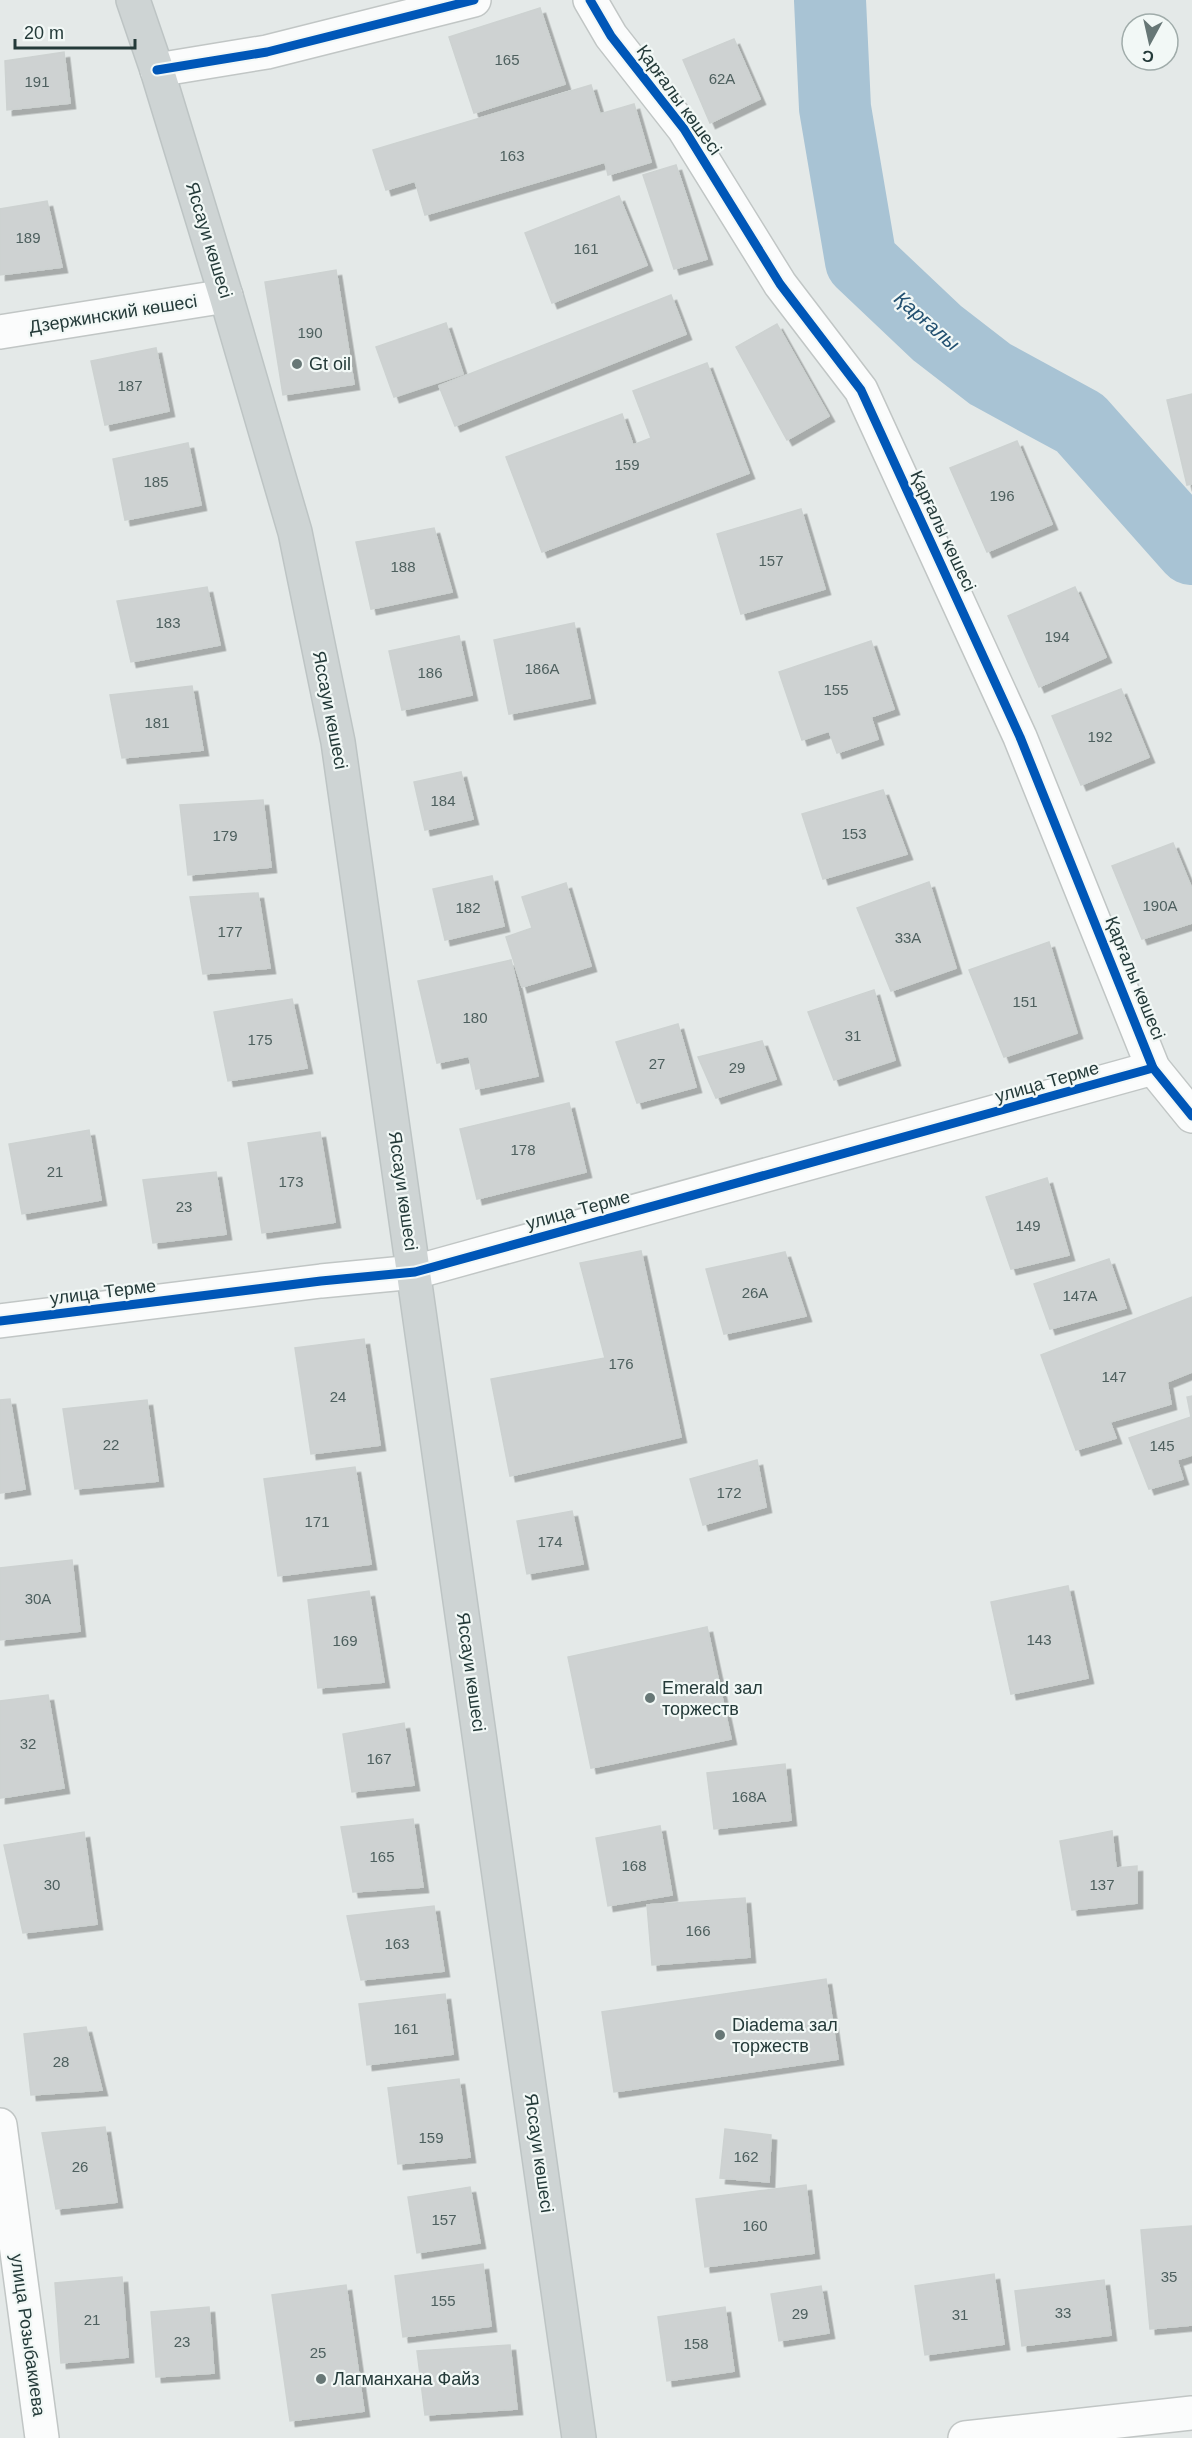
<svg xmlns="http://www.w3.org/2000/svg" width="1192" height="2438" viewBox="0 0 1192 2438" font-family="Helvetica,sans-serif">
<defs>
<filter id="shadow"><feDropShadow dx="5.5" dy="5.5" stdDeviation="0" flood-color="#0004"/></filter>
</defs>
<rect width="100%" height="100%" fill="#e4e9e8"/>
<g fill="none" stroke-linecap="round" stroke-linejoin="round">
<polyline stroke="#a8c3d4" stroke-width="72" points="830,0 835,108 861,261 937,333 990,374 1080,423 1192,549"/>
</g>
<g fill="#ced2d2" stroke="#cdd2d1" stroke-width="1.5" filter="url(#shadow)">
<polygon points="540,8 565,84 474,113 449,37"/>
<polygon points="734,39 760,99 710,123 683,60"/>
<polygon points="64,52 70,103 7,110 5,61"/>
<polygon points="591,85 600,114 634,104 651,162 608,175 605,162 425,215 415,181 386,190 373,150"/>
<polygon points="676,165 707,259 674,269 643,175"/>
<polygon points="619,196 647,265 552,303 525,233"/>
<polygon points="47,201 62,267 0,275 0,209"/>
<polygon points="336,270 354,384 283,395 265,282"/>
<polygon points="671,295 686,334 455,426 439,386"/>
<polygon points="446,323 463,374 394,397 376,347"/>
<polygon points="777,324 829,416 787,440 736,347"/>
<polygon points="156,348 169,411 105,425 91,361"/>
<polygon points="707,363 749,473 542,552 506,457 622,414 633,445 651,438 633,391"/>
<polygon points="1192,394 1192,484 1187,485 1167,400"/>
<polygon points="1017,441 1052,524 987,552 950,468"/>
<polygon points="188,443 201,505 125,520 113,459"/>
<polygon points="801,509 825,589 741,614 717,534"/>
<polygon points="434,528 452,592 371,609 356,542"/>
<polygon points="207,587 220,645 131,662 117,601"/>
<polygon points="1075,587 1106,657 1039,687 1008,616"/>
<polygon points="574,623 590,698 509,714 494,640"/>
<polygon points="459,636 472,695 402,710 389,651"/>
<polygon points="871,641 894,709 871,717 878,739 837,753 829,731 802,740 779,672"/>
<polygon points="192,686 203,750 122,758 110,695"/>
<polygon points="1121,689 1149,757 1081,785 1052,716"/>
<polygon points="461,772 473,819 425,830 414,782"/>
<polygon points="883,790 907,854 823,879 802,814"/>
<polygon points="263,800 271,867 188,875 180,805"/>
<polygon points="1173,843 1192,889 1192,923 1142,939 1112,866"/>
<polygon points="492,876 504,926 445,940 433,889"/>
<polygon points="929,882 956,968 891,991 857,908"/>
<polygon points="566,883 591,966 522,987 506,937 532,928 522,897"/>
<polygon points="258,893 270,968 203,974 190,897"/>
<polygon points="1049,942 1077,1033 1004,1057 969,970"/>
<polygon points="511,960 538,1076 476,1089 469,1056 437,1063 418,981"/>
<polygon points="874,990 895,1060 834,1080 808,1012"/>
<polygon points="292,999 307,1068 228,1081 214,1012"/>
<polygon points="678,1024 696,1087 637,1103 616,1042"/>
<polygon points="762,1041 776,1079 716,1098 698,1057"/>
<polygon points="569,1103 586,1172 477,1199 460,1129"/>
<polygon points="89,1130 101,1200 22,1214 9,1144"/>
<polygon points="320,1132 335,1222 262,1233 248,1143"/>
<polygon points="216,1172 226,1234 153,1243 143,1180"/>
<polygon points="1047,1178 1069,1255 1011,1269 986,1197"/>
<polygon points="641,1251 681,1437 510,1476 491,1379 605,1358 580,1263"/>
<polygon points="785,1252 806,1316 724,1334 706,1269"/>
<polygon points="1109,1259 1126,1308 1050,1329 1034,1284"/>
<polygon points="1192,1297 1192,1372 1167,1382 1171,1404 1110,1422 1116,1438 1076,1450 1041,1355"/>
<polygon points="364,1339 380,1445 311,1454 295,1348"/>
<polygon points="1192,1396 1192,1455 1177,1460 1183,1479 1149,1489 1129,1438 1191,1417 1187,1397"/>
<polygon points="10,1399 25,1489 0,1493 0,1400"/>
<polygon points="147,1400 158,1481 75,1489 63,1409"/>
<polygon points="757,1460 766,1507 703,1525 690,1479"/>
<polygon points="355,1467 371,1564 278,1576 264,1479"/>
<polygon points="572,1511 583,1564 527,1574 517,1521"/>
<polygon points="72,1560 80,1631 0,1640 0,1568"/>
<polygon points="1068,1586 1088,1678 1011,1694 991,1602"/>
<polygon points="369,1591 384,1682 318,1688 308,1600"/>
<polygon points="707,1627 731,1739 591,1768 568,1657"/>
<polygon points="48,1695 64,1788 0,1798 0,1701"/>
<polygon points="404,1723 414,1785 352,1792 343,1734"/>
<polygon points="785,1764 791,1820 714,1829 707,1773"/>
<polygon points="413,1819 423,1887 353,1892 341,1827"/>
<polygon points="660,1826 672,1895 608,1906 596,1838"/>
<polygon points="1112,1831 1116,1868 1137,1866 1137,1903 1072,1910 1060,1841"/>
<polygon points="84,1832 97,1924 23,1933 4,1845"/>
<polygon points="745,1898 750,1957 652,1965 647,1905"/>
<polygon points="434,1906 444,1971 361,1980 347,1916"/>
<polygon points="826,1979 838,2059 614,2092 602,2012"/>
<polygon points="445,1994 453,2054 367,2065 359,2004"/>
<polygon points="86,2027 102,2090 31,2095 24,2034"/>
<polygon points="459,2079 470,2157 398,2164 388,2088"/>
<polygon points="105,2127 117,2202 56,2209 42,2133"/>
<polygon points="725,2129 771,2135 769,2182 720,2178"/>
<polygon points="806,2185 814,2253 705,2267 696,2199"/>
<polygon points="470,2187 480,2243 417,2253 408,2197"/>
<polygon points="1192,2226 1192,2325 1150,2329 1141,2230"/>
<polygon points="483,2264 491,2326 403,2337 395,2276"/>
<polygon points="994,2274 1004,2344 925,2355 915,2286"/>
<polygon points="122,2277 128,2357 61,2363 55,2283"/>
<polygon points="1104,2280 1111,2335 1022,2346 1015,2291"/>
<polygon points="346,2285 364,2411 290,2421 272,2295"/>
<polygon points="821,2286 829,2333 779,2341 771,2294"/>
<polygon points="209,2307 214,2373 156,2377 151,2312"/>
<polygon points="725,2307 734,2371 667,2381 658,2317"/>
<polygon points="510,2345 517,2409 425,2415 417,2351"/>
</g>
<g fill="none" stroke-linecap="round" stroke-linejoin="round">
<g stroke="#c1c6c5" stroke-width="36">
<g id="minor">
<polyline points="590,0 611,36 684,129 780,284 861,390 1020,737 1153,1068 1192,1116"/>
<polyline points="157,70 267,52 474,0"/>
<polyline points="0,332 226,296"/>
<polyline points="0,1321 321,1281 415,1272 1153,1068"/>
<polyline points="0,2125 42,2438"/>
<polyline points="965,2438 1192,2413"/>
</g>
</g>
<g stroke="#bdc4c4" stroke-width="36">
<polyline id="major" points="133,0 157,70 226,296 295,532 338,742 579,2438"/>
</g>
<use href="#minor" stroke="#fbfcfc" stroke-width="33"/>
<use href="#major" stroke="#ced4d4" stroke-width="33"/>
<g stroke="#f2f8f6" stroke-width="13">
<g id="cycleway">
<polyline points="590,0 611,36 684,129 780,284 861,390 1020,737 1153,1068 1192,1116"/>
<polyline points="157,70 267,52 474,0"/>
<polyline points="0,1321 321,1281 415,1272 1153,1068"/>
</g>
</g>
<use href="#cycleway" stroke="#0057b8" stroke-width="9"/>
</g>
<g fill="#677776" stroke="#f2f8f6" stroke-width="2">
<circle cx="297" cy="364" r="6"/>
<circle cx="650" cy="1698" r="6"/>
<circle cx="720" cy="2035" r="6"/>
<circle cx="321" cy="2379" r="6"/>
</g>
<g text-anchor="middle" stroke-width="4.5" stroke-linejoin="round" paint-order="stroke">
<g font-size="15" fill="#4e605f">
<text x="507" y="65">165</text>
<text x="722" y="84">62А</text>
<text x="37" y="87">191</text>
<text x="512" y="161">163</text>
<text x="28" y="243">189</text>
<text x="586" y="254">161</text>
<text x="310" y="338">190</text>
<text x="130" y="391">187</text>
<text x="627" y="470">159</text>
<text x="156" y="487">185</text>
<text x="1002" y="501">196</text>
<text x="771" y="566">157</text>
<text x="403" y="572">188</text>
<text x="168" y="628">183</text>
<text x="1057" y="642">194</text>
<text x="542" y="674">186А</text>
<text x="430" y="678">186</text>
<text x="836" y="695">155</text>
<text x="157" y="728">181</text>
<text x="1100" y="742">192</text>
<text x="443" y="806">184</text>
<text x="854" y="839">153</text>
<text x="225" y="841">179</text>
<text x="1160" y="911">190А</text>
<text x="468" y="913">182</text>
<text x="230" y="937">177</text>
<text x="908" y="943">33А</text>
<text x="1025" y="1007">151</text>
<text x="475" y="1023">180</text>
<text x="853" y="1041">31</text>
<text x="260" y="1045">175</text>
<text x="657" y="1069">27</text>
<text x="737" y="1073">29</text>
<text x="523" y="1155">178</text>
<text x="55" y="1177">21</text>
<text x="291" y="1187">173</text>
<text x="184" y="1212">23</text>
<text x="1028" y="1231">149</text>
<text x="755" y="1298">26А</text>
<text x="1080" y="1301">147А</text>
<text x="621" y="1369">176</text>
<text x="1114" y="1382">147</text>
<text x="338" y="1402">24</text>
<text x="111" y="1450">22</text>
<text x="1162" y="1451">145</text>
<text x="729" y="1498">172</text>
<text x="317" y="1527">171</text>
<text x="550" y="1547">174</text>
<text x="38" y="1604">30А</text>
<text x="1039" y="1645">143</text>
<text x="345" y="1646">169</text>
<text x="28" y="1749">32</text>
<text x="379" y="1764">167</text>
<text x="749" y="1802">168А</text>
<text x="382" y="1862">165</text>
<text x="634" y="1871">168</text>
<text x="52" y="1890">30</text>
<text x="1102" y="1890">137</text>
<text x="698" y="1936">166</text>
<text x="397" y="1949">163</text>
<text x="406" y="2034">161</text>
<text x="61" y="2067">28</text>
<text x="431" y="2143">159</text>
<text x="746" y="2162">162</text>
<text x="80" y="2172">26</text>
<text x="444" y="2225">157</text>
<text x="755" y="2231">160</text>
<text x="1169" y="2282">35</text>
<text x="443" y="2306">155</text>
<text x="1063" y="2318">33</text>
<text x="800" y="2319">29</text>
<text x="960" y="2320">31</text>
<text x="92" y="2325">21</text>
<text x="182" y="2347">23</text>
<text x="696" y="2349">158</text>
<text x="318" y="2358">25</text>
</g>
<g font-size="18" fill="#243a39" stroke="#f2f8f6">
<text transform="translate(679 100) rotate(54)" y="6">Қарғалы көшесі</text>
<text transform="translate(209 240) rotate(73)" y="6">Яссауи көшесі</text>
<text transform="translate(113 314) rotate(-9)" y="6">Дзержинский көшесі</text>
<text transform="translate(943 531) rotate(65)" y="6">Қарғалы көшесі</text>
<text transform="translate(330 710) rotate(79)" y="6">Яссауи көшесі</text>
<text transform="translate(1135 978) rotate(68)" y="6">Қарғалы көшесі</text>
<text transform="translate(1047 1082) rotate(-16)" y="6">улица Терме</text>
<text transform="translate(403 1191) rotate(82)" y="6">Яссауи көшесі</text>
<text transform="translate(578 1210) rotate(-15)" y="6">улица Терме</text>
<text transform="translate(103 1292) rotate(-7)" y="6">улица Терме</text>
<text transform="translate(471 1672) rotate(82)" y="6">Яссауи көшесі</text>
<text transform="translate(539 2153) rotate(82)" y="6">Яссауи көшесі</text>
<text transform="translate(28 2335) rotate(82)" y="6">улица Розыбакиева</text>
</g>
<g font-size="18" fill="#243a39" stroke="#f2f8f6" text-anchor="start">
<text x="309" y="370">Gt oil</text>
<text x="662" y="1694">Emerald зал<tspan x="662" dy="21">торжеств</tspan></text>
<text x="732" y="2031">Diadema зал<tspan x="732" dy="21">торжеств</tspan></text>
<text x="333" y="2385">Лагманхана Файз</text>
</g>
<g font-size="20" font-style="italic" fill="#235171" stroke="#f2f8f6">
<text transform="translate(927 321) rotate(41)" y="7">Қарғалы</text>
</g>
</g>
<g transform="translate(1150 42) rotate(188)"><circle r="28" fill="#f2f8f6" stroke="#a0acaa" stroke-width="1.5"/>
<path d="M0-4.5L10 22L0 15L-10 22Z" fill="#677776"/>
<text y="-9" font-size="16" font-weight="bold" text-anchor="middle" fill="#243a39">С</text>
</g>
<path d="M15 39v9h120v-9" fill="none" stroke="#243a39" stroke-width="3"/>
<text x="24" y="39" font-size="18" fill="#243a39" stroke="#f2f8f6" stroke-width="4.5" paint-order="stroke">20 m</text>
</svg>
